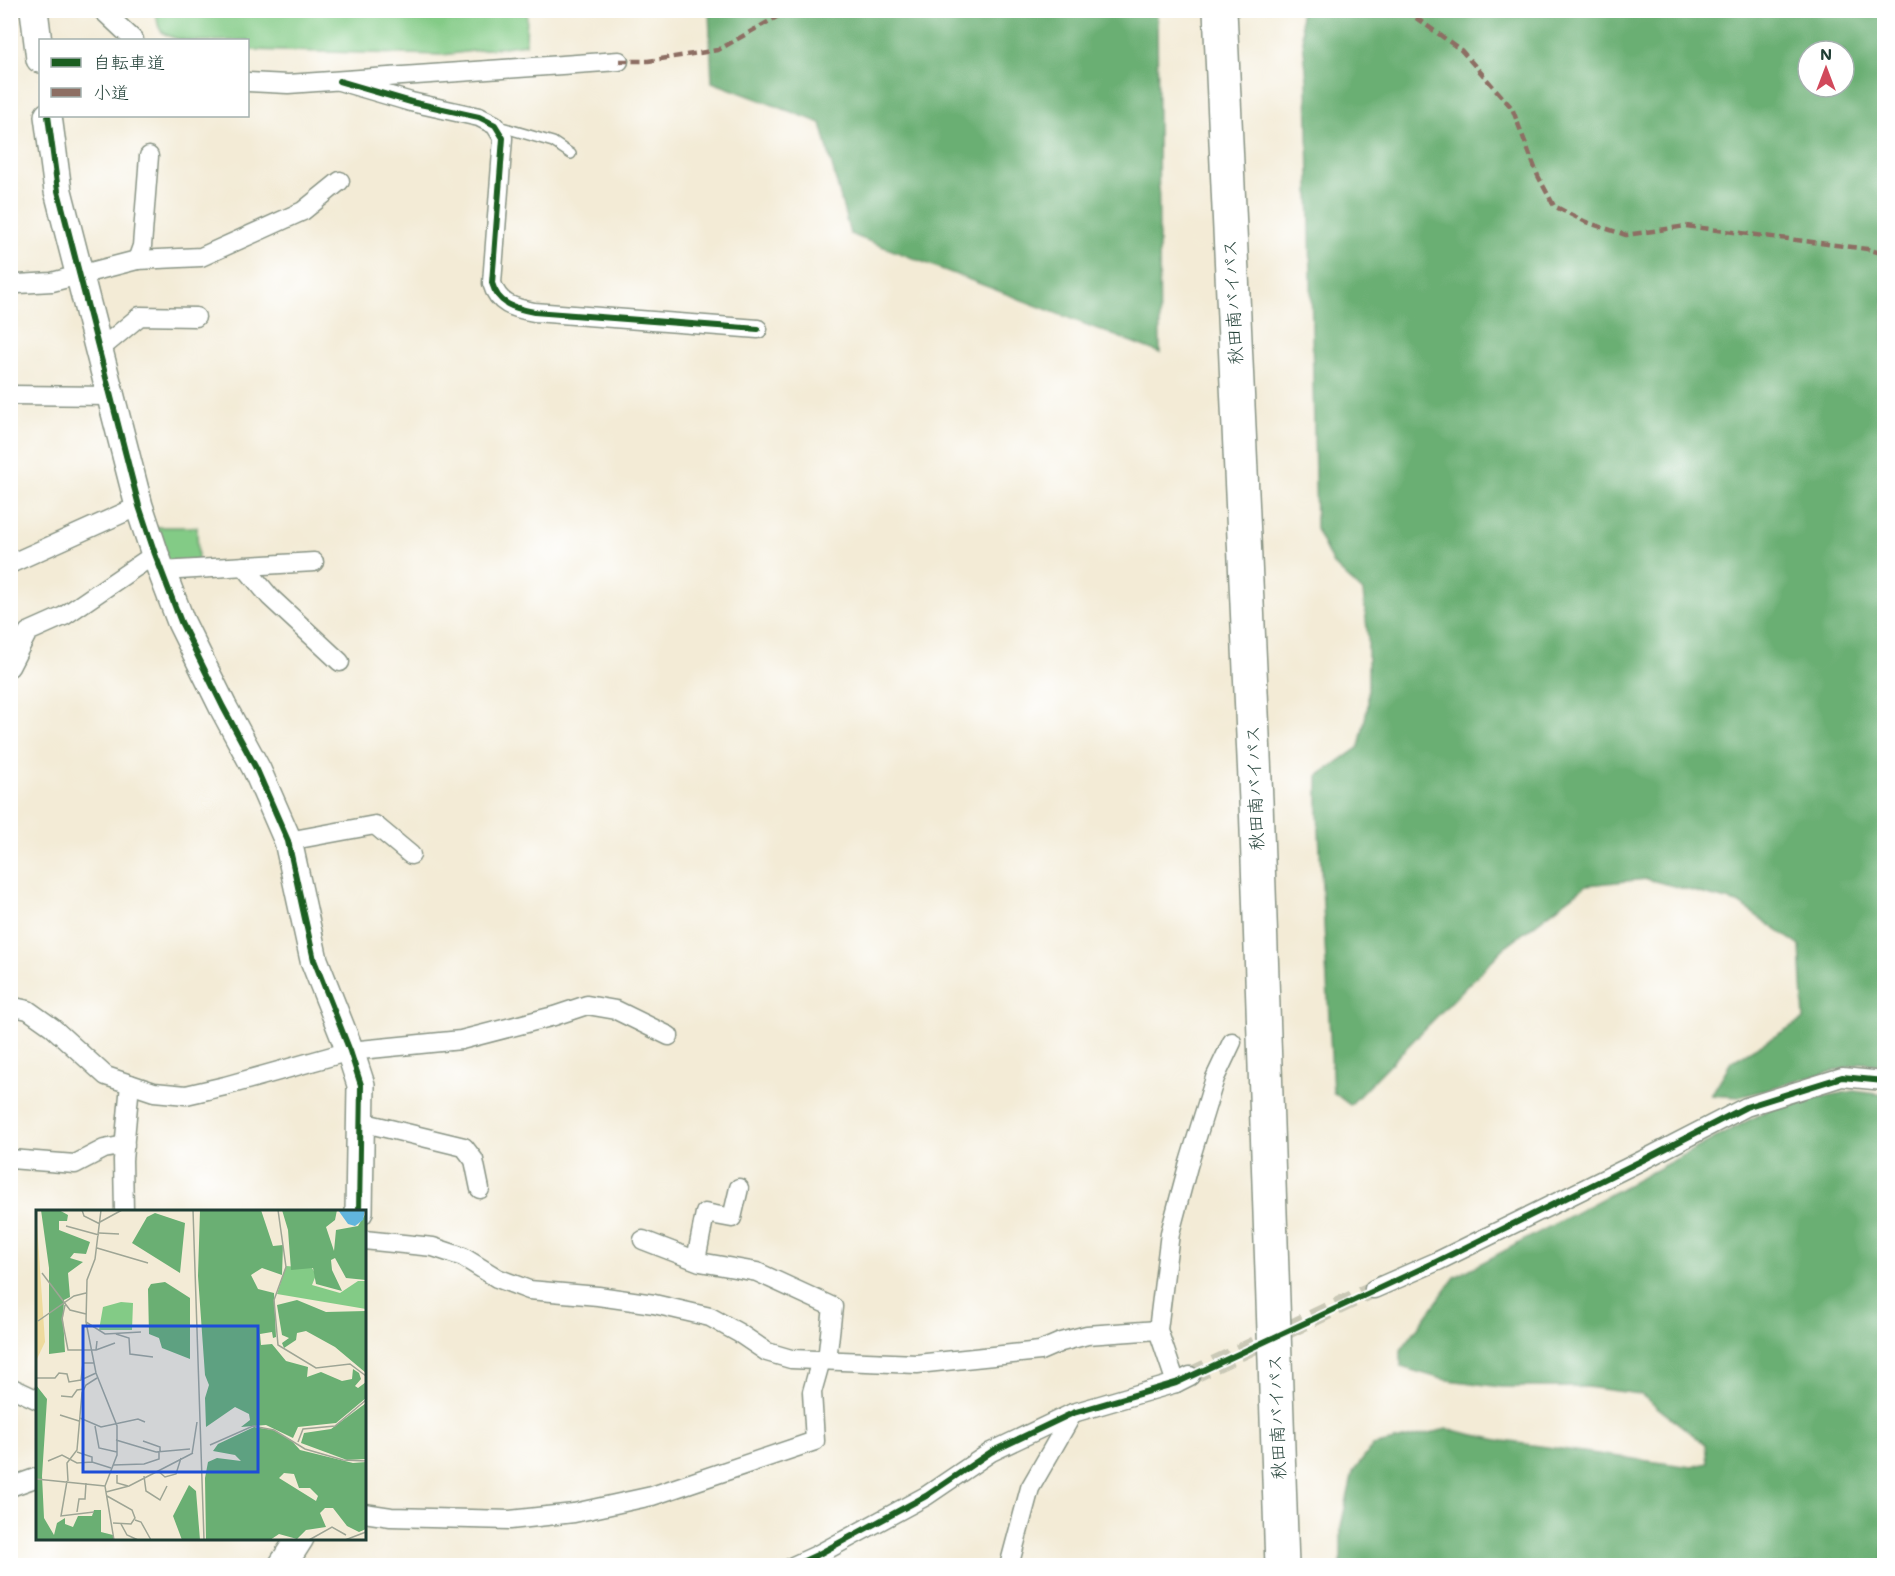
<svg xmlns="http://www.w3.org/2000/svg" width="1895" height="1576" viewBox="0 0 1895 1576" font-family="Mali,'Klee One',sans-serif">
<rect width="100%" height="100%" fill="#fff"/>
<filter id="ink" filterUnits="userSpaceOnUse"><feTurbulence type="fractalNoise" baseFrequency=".0167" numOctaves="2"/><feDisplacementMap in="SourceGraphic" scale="12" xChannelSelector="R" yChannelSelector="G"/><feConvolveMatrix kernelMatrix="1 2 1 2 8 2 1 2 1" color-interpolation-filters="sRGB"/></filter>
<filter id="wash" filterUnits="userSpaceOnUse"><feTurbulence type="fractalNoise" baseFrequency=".008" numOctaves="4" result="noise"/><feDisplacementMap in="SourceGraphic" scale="24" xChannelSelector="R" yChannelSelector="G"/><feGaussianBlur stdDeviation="1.35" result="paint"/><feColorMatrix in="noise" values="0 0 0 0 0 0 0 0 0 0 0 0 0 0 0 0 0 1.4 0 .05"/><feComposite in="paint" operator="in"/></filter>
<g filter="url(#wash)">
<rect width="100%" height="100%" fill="#f3ebd6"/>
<g fill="#83cb86" stroke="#51845d" stroke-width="1.5">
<path d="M 156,11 L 527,11 L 526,44 L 443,55 L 248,50 L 248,40 C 228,40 171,47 160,29 C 157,25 157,16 156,11 Z"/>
<polygon points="155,527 197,527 198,564 168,566"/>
</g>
<g fill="#6aaf73" stroke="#447654" stroke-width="1.5" fill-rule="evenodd">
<polygon points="709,11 1157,11 1160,353 850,234 821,123 712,82"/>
<path d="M 1300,11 L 1884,11 L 1884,1065 L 1863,1063 L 1739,1097 L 1711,1095 L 1731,1062 L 1804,1019 L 1800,946 L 1738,903 L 1647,879 L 1587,885 L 1506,946 L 1350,1105 L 1333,1092 L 1318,813 L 1318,776 L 1359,747 L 1368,705 L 1368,638 L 1363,592 L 1333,564 L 1316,529 L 1307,80 ZM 1808,51 L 1844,51 L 1844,87 L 1808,87 Z"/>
<polygon points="1854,1091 1884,1095 1884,1565 1341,1566 1341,1526 1353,1472 1373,1446 1447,1429 1503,1441 1692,1467 1707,1463 1705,1444 1640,1394 1587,1387 1501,1387 1442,1379 1401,1367 1401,1350 1455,1277 1779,1104"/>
</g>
</g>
<g filter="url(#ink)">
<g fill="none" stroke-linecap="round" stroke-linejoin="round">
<polyline stroke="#c9c8b6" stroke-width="18" stroke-dasharray="18 9" stroke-linecap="butt" points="1190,1376 1374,1289"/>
<g stroke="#899485" stroke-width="12">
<polyline id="lane" points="498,126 553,142 571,154"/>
</g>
<g stroke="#899485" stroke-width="21">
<g id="street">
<polyline points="102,10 134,40"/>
<path d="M 339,81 L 411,102 L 479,117 L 495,125 L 503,138 L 492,283 C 498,304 513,308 534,312 L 758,329"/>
<polyline points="248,82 288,84 619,61"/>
<polyline points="137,260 201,257 303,211 340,181"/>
<polyline points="10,282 18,284 52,282 137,260 142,246 149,156"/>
<polyline points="99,350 140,316 196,317"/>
<polyline points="10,395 112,396"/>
<polyline points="10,564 139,506"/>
<polyline points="244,566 270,597 340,662"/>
<polyline points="162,571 314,562"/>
<polyline points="10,667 28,632 64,616 155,554"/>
<polyline points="288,841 375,825 411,855"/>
<polyline points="10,1006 28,1010 52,1027 106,1076 154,1092 186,1095 225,1086 350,1051 461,1040 554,1016 587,1005 616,1010 669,1036"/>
<polyline points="361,1122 464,1147 474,1160 480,1189"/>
<polyline points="10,1159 75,1164 104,1149 125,1145"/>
<polyline points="124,1212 123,1160 130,1084"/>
<polyline points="364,1240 433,1247 463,1257 497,1278 529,1290 598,1296 654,1304 710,1317 739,1333 767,1352 791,1359 917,1364 1040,1351 1061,1342 1087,1335 1158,1330"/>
<polyline points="643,1240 700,1262 757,1272 833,1307 827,1360"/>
<polyline points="696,1260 705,1213 732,1218 739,1188"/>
<polyline points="1374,1289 1438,1261 1647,1158 1746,1107 1842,1077 1884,1081"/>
<polyline points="1176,1383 1158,1330 1170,1233 1188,1166 1215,1078 1232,1042"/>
<polyline points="10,1387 38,1400"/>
<polyline points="10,1487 38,1477"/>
<polyline points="364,1513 391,1517 510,1520 574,1513 652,1496 815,1441 812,1392 821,1360"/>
<polyline points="793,1566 817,1555 926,1496 991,1452 1073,1413 1176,1383 1190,1376"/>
<polyline points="1009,1566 1030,1488 1073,1413"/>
</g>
</g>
<g stroke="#899485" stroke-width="30">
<g id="secondary">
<polyline points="34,10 40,59"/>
<polyline points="48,116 58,191 139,506 155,554 181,622 223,707 257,770 288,841 314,960 350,1051 361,1085 359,1212"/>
<polyline points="282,1566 300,1538"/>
</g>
</g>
<g stroke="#899485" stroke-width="36">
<polyline id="highway" points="1220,10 1256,801 1282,1566"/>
</g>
<use href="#lane" stroke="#fff" stroke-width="9"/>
<use href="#street" stroke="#fff" stroke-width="18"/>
<use href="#secondary" stroke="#fff" stroke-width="27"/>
<use href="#highway" stroke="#fff" stroke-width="33"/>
<g stroke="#8d6e63" stroke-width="4.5" stroke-dasharray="9 4.5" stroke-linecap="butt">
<polyline points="1405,10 1461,50 1512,108 1538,176 1554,206 1586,222 1626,235 1686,226 1867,249 1884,254"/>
<polyline points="619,61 648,61 718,50 789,10"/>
</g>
<g stroke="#fff" stroke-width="10">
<g id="cycleway">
<path d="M 339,81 L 411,102 L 479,117 L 495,125 L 503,138 L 492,283 C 498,304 513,308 534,312 L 758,329"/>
<polyline points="48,116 58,191 139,506 155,554 181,622 223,707 257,770 288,841 314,960 350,1051 361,1085 359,1212"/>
<polyline points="793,1566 817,1555 926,1496 991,1452 1073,1413 1176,1383 1438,1261 1647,1158 1746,1107 1842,1077 1884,1081"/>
</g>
</g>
<use href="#cycleway" stroke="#1b5e20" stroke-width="6"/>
</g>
</g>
<g text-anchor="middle" stroke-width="5" stroke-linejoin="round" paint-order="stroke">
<g font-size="18" fill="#1f3d34" stroke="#fff">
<text transform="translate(1233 302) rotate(-93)" y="6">秋田南バイパス</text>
<text transform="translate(1255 788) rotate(-92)" y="6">秋田南バイパス</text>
<text transform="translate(1277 1417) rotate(-92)" y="6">秋田南バイパス</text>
</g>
</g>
<g transform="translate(36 1210)">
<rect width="330" height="330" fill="#f3ebd6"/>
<path d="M 250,56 L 276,58 L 280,65 L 276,75 L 304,83 L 322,71 L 330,71 L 330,99 L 241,84 ZM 85,92 L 97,93 L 96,120 L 63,120 L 67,97 Z" fill="#83cb86"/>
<path d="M 5,0 L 23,0 L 32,5 L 31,11 L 23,11 L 23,20 L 54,32 L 50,44 L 38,43 L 34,48 L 47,52 L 32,63 L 34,87 L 28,90 L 27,108 L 29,142 L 13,144 L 13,58 ZM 164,0 L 225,0 L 237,36 L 247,35 L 246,65 L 226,58 L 215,65 L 222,79 L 238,83 L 240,127 L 237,128 L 236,122 L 224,124 L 225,135 L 236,134 L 250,151 L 272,157 L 271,167 L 285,162 L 306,171 L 316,169 L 317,159 L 323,163 L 325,169 L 319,176 L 322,178 L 330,172 L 330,188 L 300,213 L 262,217 L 257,228 L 230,215 L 205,217 L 214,210 L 213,204 L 199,197 L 170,217 L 169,188 L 173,175 L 169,165 L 162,66 ZM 246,0 L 301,0 L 299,10 L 290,17 L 298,41 L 300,20 L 322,16 L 330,3 L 330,70 L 310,68 L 299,48 L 295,50 L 296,60 L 306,81 L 280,74 L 277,58 L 255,60 L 252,20 ZM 119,3 L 149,13 L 144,63 L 96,33 L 111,7 ZM 129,72 L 154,88 L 154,149 L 126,138 L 123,128 L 113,124 L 112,79 L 115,74 ZM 261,90 L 290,102 L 330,101 L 330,163 L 299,137 L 270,121 L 261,123 L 260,130 L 248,138 L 246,133 L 253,128 L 246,125 L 241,95 ZM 0,175 L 11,189 L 6,266 L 8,308 L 18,325 L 21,313 L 29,308 L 29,314 L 37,317 L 42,306 L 56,306 L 58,300 L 65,300 L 65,322 L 77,325 L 77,330 L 0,330 ZM 330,193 L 330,249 L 311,250 L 265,233 L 268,223 L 295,219 ZM 218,217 L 237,220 L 255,230 L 264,240 L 317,253 L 330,252 L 330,319 L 323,322 L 311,316 L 297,298 L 289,298 L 284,303 L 290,317 L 270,320 L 261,329 L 243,324 L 234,330 L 170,330 L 169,268 L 172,252 L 181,248 L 205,251 L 199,245 L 177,241 L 182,234 ZM 248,263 L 258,264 L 263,278 L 274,278 L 282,286 L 280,291 L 243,268 ZM 153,275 L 160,281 L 164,330 L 146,330 L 137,306 Z" fill="#6aaf73" fill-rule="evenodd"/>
<path d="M 0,0 L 9,132 L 0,151 Z" fill="#eeda9e"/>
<path d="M 302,0 L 329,0 L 327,10 L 319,16 L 312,14 Z" fill="#61b5dd"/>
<path fill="none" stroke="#9ea595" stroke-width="1.5" d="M 46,0 L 48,6 L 64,14M 65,0 L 59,49 L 51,70 L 50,112 L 60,163 L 81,216 L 81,245 L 69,276 L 78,330M 157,0 L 168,330M 242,0 L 250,57 L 238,90 L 242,135 L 280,158 L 314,154 L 330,166M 64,12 L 86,0M 30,16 L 63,25M 63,23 L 83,24M 61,38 L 112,53M 6,63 L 34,100 L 50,104M 29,95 L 26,109 L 32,140 L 60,140 L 61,131M 2,111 L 38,86 L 50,83M 50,112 L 69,124 L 105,122M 80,124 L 93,128 L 94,144 L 117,147M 60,140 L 79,133M 58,153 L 47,153 L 45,170 L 60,163M 0,168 L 19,168 L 23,163 L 31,164 L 33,172 L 45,170M 25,186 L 36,187 L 41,180 L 48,179M 24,205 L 43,211M 44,208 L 65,217 L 102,209 L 109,212M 59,216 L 63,238 L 81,242M 80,230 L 120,242 L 154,239M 107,231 L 124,237 L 124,242M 262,232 L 267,219 L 299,216 L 330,190M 174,235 L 217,216 L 238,220 L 269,239 L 307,250 L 330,251M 41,242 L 56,247 L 56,252M 156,244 L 161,212M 12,251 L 26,245 L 41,253 L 56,252 L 75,258M 77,255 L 108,254 L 123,249 L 123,242M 122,261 L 129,267 L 140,264 L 145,248M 81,265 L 81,273 L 92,276M 108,266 L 110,281 L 124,290 L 131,276M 0,269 L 69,276M 31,271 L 25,306 L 58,302M 32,271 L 31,253 L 41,240 L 46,183 L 50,175 L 61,168M 70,282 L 93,276 L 157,243M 71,286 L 96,300 L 99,308 L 95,314 L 77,313M 41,302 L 43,289 L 49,289 L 50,273M 99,310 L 105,312 L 115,330M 85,314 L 91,325 L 102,330M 273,330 L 296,317 L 310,325M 309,330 L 330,322"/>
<path fill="#1d4ed8" fill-opacity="0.15" stroke="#1d4ed8" stroke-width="3" d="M 47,116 L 222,116 L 222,262 L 47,262 Z"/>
<rect width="330" height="330" fill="none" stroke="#1f3d34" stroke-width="3"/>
</g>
<rect width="1895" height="1576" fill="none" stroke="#fff" stroke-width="36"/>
<rect x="39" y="39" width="210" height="78" fill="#ffffff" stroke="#a5b1ae" stroke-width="1.5"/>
<rect x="51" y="58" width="30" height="9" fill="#1b5e20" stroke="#a5b1ae" stroke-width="1.5"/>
<text x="93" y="69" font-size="18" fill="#1f3d34">自転車道</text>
<rect x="51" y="88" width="30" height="9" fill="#8d6e63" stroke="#a5b1ae" stroke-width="1.5"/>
<text x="93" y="99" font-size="18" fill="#1f3d34">小道</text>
<g transform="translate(1826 69)"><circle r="28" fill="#ffffff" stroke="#a5b1ae" stroke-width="1.5"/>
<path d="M0-4.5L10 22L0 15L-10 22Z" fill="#d1495b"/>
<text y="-9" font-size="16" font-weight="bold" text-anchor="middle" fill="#1f3d34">N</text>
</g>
</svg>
